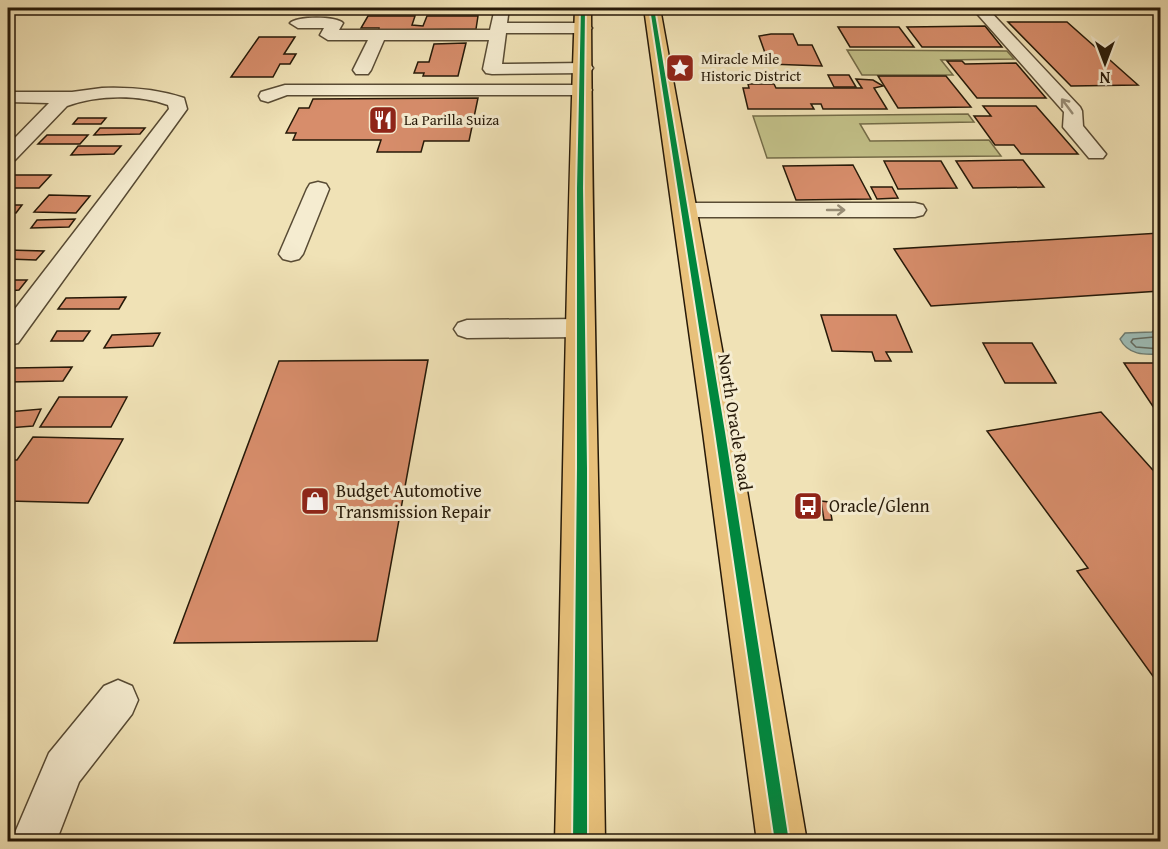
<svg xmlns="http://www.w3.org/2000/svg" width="1168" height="849" viewBox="0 0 1168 849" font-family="'Gentium Book Plus',serif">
<rect width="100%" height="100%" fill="#f0e2b6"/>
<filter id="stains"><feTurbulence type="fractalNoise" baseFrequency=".00333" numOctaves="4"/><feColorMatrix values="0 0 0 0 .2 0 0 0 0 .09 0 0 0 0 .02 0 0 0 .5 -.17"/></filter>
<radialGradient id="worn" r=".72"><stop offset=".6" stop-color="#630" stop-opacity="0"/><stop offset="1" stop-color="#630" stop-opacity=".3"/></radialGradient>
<g fill="#c2c088" stroke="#746c48" stroke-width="1.5">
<polygon points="847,50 1007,51 1014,59 941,60 953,75 862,75"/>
<polygon points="968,114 974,122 860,124 870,141 989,140 1001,156 767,158 753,116"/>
</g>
<path fill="#9dbcb6" stroke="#6d7b70" stroke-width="1.5" d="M 1160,323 L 1160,354 C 1144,355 1128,355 1120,339 L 1125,333 L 1152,332 Z"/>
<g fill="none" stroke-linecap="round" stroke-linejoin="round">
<polyline stroke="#626a5f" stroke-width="1.5" points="1160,331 1154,337 1133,339 1131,342 1136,347 1160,349"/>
</g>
<g fill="#d78d6b" stroke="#261908" stroke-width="1.5">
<polygon points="368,16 415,16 412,25 423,26 427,16 478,16 476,29 379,30 379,28 361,28"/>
<polygon points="1008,22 1067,22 1138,85 1071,86"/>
<polygon points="985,26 1002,47 922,47 907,27"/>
<polygon points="838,27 899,27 914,47 850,47"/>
<polygon points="771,34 793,34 798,45 812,45 822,66 769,64 759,36"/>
<polygon points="259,37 295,37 284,54 296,54 290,64 280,64 273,77 231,77"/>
<polygon points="466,43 458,76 423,76 424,73 414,73 418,62 429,62 434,44"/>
<polygon points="947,61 962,61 965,64 1016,63 1046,98 977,98"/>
<polygon points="828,75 849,75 856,87 834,87"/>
<polygon points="878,76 946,76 971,107 898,108"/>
<polygon points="856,79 873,80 883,86 874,88 887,109 823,109 821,104 811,104 814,109 748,109 743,88 749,88 748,84 774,84 776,88 862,88"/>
<polygon points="478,98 469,141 424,141 421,152 377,152 381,140 293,140 296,133 286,133 299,108 309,108 313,99"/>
<polygon points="983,106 1036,106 1078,154 1021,154 1014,145 995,145 974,116 991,116"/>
<polygon points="78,118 106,118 101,124 73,124"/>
<polygon points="100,128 145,128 140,134 94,135"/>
<polygon points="47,135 88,135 80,144 38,144"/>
<polygon points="78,146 121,146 114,154 71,155"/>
<polygon points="1023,160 1044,187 973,188 956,161"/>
<polygon points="884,161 941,161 957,188 898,189"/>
<polygon points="853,165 871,199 796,200 783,166"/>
<polygon points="8,175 51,175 39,188 8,188"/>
<polygon points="871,187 892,187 898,198 877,199"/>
<polygon points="49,195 90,196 76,213 34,212"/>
<polygon points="8,205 22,205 16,213 8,213"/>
<polygon points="75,219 69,227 31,228 37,220"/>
<polygon points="1160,233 1160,291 931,306 894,249"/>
<polygon points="8,250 44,251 36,260 8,259"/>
<polygon points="8,280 27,280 19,290 8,291"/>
<polygon points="126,297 119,309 58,309 66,298"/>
<polygon points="821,315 896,315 912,352 886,352 891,361 875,361 872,352 832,351"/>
<polygon points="57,331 90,331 83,341 51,341"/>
<polygon points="160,333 153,346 104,348 112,335"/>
<polygon points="983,343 1032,343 1056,383 1005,383"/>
<polygon points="428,360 377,641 174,643 279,361"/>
<polygon points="1124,363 1160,363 1160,417"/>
<polygon points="72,367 63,381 8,382 8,373 13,368"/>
<polygon points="59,397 127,397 111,427 40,427"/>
<polygon points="41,409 33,426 8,428 8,412"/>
<polygon points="1101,412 1160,478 1160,686 1077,571 1088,568 987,431"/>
<polygon points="33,437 123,439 88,503 8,501 8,460 17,460"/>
<polygon points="821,501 829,502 832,520 824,520"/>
</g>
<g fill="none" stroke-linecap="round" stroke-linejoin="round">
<g stroke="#584b34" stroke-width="3">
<g id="service">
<path d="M 495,8 L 509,8 L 507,23 L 584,23 L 592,28 L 584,33 L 506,33 L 502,64 L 584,63 L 590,64 L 593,68 L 590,72 L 584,73 L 492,74 L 486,73 L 483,69 L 489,40 L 384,40 L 371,70 L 368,74 L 356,74 L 353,70 L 368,40 L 328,40 L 320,35 L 324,28 L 298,28 L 290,23 C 297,16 336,16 343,23 L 339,30 L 490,30 Z"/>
<polygon points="972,8 987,8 1080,107 1082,111 1083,126 1106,154 1103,158 1089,158 1063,127 1064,112"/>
<polygon points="285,85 583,85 589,86 592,90 589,94 583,95 287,95 268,102 261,100 259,96 261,92"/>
<path d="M 102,88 C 130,87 157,89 184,98 L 187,109 L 18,343 L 8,345 L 8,318 L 169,109 L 168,105 C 138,94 97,95 67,106 L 15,160 L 8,162 L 8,145 L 49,103 L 8,102 L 8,92 L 72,92 Z"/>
<polygon points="318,182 326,184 329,189 303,254 299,259 291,261 283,259 279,254 307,189 310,184"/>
<polygon points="684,203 915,203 923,205 926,210 923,215 915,217 684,217 676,215 673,210 676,205"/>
<polygon points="580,319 589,322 593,328 589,334 580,337 467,338 458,335 454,329 458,323 467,320"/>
<polygon points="118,680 132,686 138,700 132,714 79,782 56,842 11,842 49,753 104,686"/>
</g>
</g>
<g stroke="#261908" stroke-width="3">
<g id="primary">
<path d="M 575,8 L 591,8 C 592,286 601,564 605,842 L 555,842 C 562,564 565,286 575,8 Z"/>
<polygon points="644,8 660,8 737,432 807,842 757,842 703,432"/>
</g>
</g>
<use href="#service" fill="#f5ecd0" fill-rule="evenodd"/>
<use href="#primary" fill="#e8c17b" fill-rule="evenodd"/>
<g stroke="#f5ecd0" stroke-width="4">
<g id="cycleway">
<polygon points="581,8 585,8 583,188 587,468 587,842 573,842 577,468 577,188"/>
<polygon points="650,8 654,8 725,432 789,842 775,842 715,432"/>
</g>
</g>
<use href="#cycleway" fill="#00873e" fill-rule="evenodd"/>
</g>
<defs><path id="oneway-shaft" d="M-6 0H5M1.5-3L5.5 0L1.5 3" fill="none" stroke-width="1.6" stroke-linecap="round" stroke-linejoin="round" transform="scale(1.5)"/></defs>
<g stroke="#988d76">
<use href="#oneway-shaft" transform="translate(1067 106) rotate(-127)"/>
<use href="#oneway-shaft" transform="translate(836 210)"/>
</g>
<defs>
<g id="sight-square" transform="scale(1.5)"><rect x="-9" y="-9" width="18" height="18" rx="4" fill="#8f2418" stroke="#f5ecd0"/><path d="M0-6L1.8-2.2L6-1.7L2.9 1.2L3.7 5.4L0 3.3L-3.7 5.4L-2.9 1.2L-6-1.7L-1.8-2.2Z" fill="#fff"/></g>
<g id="restaurant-square" transform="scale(1.5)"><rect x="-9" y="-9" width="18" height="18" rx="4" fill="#8f2418" stroke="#f5ecd0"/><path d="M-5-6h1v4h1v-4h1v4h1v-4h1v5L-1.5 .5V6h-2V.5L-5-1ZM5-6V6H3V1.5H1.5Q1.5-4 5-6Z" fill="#fff"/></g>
<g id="shop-square" transform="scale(1.5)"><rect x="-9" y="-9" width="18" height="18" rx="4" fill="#8f2418" stroke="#f5ecd0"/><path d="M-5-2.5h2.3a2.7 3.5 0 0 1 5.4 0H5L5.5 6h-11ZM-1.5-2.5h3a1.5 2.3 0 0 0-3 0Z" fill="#fff"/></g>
<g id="bus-square" transform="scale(1.5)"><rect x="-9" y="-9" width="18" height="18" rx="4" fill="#8f2418" stroke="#f5ecd0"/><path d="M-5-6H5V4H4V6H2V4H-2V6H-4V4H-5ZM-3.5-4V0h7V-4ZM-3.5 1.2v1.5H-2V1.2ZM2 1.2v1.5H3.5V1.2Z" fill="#fff"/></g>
</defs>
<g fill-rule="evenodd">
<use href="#sight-square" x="680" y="68"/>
<use href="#restaurant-square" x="383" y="120"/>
<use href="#shop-square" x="315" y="501"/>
<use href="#bus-square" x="808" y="506"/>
</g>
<g text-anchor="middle" stroke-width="6" stroke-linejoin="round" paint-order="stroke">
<g font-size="15" fill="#261908" stroke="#f5ecd0" text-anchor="start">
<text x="701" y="64">Miracle Mile<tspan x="701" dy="17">Historic District</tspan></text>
<text x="404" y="125">La Parilla Suiza</text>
</g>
<g font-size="18" fill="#261908" stroke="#f5ecd0">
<text transform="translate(735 422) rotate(81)" y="6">North Oracle Road</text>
</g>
<g font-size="18" fill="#261908" stroke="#f5ecd0" text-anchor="start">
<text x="336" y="497">Budget Automotive<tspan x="336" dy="21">Transmission Repair</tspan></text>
<text x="829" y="512">Oracle/Glenn</text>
</g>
</g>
<rect width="1168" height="849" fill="none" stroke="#f0e2b6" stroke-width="30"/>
<rect x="9" y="9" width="1150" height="831" fill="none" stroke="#261908" stroke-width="3"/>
<rect x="15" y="15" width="1138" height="819" fill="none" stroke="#261908" stroke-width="1.5"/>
<g transform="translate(1105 63) rotate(180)" stroke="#f5ecd0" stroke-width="4.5" paint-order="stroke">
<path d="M0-4.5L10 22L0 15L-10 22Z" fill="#261908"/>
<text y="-9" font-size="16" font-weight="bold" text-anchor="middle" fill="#261908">N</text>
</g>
<rect width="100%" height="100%" filter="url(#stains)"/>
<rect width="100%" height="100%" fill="url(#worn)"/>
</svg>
